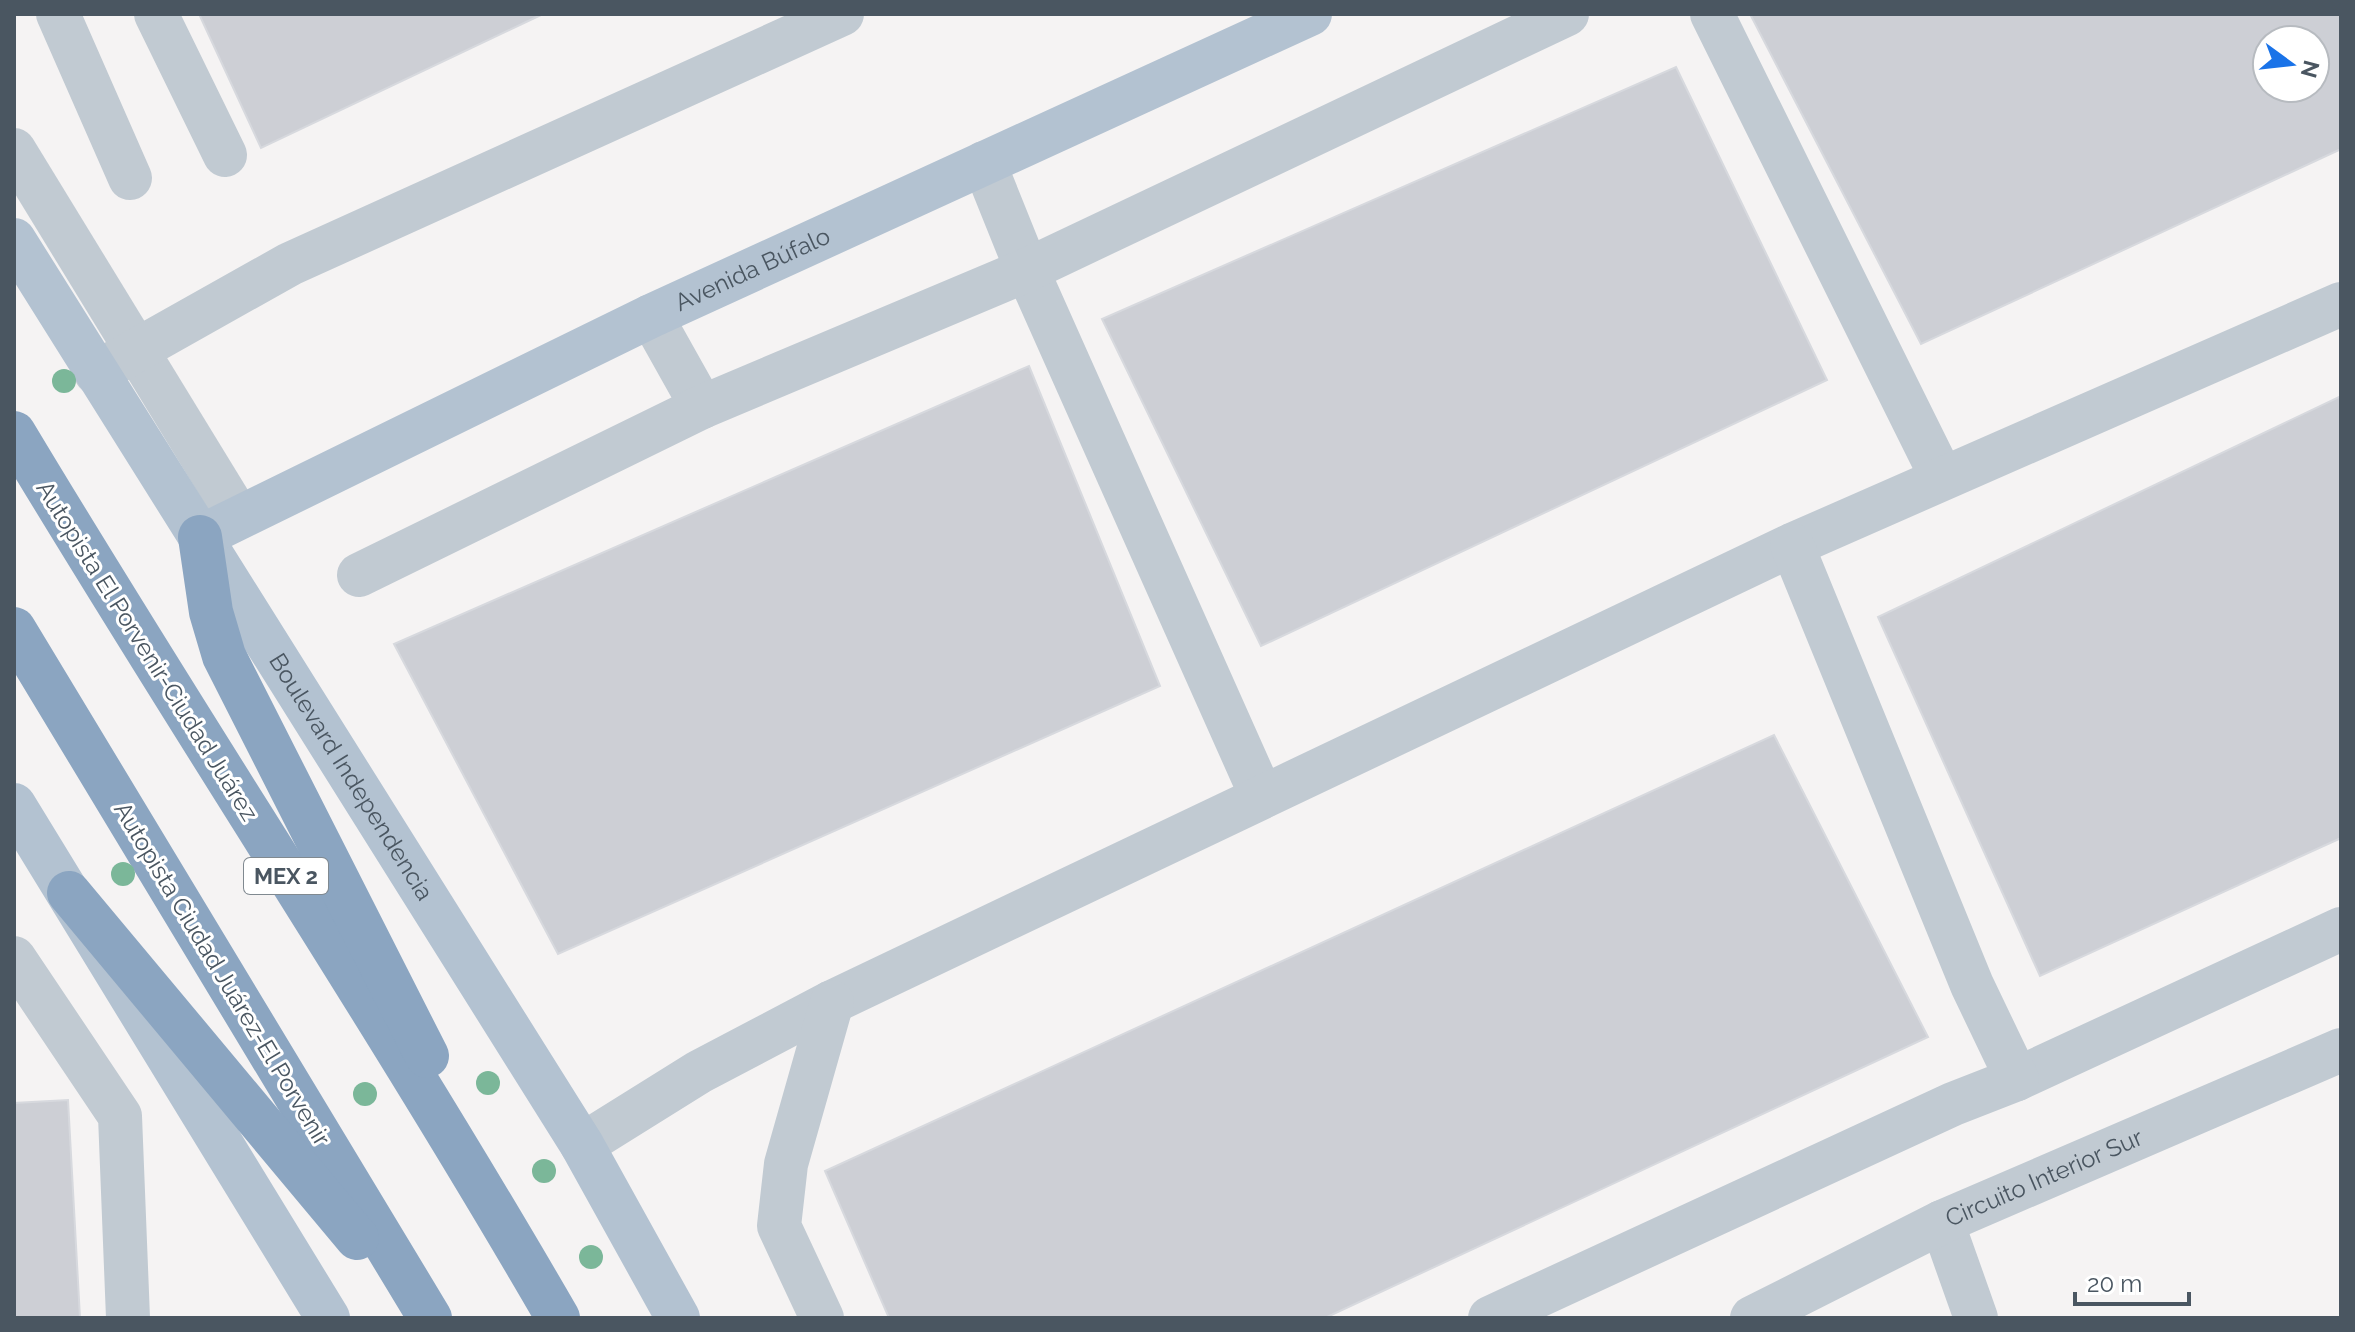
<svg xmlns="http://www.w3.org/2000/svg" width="2355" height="1332" viewBox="0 0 2355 1332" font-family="Raleway,sans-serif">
<rect width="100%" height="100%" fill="#f5f3f3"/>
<g fill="#cdcfd5" stroke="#d7d9de" stroke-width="2" fill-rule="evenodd">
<polygon points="199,14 543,14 261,148"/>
<path d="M 1750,14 L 2341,14 L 2341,149 L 1921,344 ZM 2267,40 L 2315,40 L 2315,88 L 2267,88 Z"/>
<polygon points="1676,67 1827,380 1261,646 1102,319"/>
<polygon points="1029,366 1160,686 558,954 394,644"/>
<polygon points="2341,396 2341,838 2040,976 1878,617"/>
<polygon points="1774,735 1928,1037 1325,1318 889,1318 825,1171"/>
<polygon points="68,1100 80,1318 14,1318 14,1103"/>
</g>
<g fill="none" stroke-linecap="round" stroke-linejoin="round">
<g stroke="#c1cad2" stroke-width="44">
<polyline points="58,14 130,178"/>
<polyline points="156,14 225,155"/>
<polyline points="1712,14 1941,476"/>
<polyline points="14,150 238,516"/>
<polyline points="984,163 1027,270 1262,797"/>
<polyline points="651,316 702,407"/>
<polyline points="96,373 290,264 842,14"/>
<polyline points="359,575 702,407 1027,270 1567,14"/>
<polyline points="14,958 120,1116 128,1318"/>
<polyline points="2017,1079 2341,929"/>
<polyline points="582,1145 699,1072 832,1002 1792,545 2341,304"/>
<polyline points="1942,1222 1976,1318"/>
<polyline points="822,1318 779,1226 786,1164 832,1002"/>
<polyline points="1490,1318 1953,1104 2017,1079 1972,985 1792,545"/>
<path id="s1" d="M 1752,1318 L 1942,1222 L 2341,1050"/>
</g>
<g stroke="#b3c2d1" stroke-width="44">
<path id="s2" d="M 14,240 L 582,1145 L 678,1318"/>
<path id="s3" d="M 200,537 L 651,316 L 1310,14"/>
<polyline points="14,805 328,1318"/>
</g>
<g stroke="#8ba5c1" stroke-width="44">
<path d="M 14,433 C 192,730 385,1019 558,1318"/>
<polyline points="200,537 211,612 224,656 427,1056"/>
<polyline points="14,629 430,1318"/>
<polyline points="69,893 357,1238"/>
</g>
</g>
<g fill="#7bb799">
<circle cx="64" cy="381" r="12"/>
<circle cx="123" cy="874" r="12"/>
<circle cx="488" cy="1083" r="12"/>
<circle cx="365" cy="1094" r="12"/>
<circle cx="544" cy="1171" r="12"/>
<circle cx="591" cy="1257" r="12"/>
</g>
<g text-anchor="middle" stroke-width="6" stroke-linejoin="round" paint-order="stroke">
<rect fill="#fff" stroke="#808990" stroke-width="2" x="244" y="858" width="84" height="36" rx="6"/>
<g font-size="22" font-weight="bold" fill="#4a5661">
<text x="286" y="884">MEX 2</text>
</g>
<g font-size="24" fill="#4a5661" stroke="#fff">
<text dy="8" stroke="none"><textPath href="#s3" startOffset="614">Avenida Búfalo</textPath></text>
<text transform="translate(147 651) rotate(58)" y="8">Autopista El Porvenir-Ciudad Juárez</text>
<text dy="8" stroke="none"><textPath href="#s2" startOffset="634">Boulevard Independencia</textPath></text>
<text transform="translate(222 974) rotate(59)" y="8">Autopista Ciudad Juárez-El Porvenir</text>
<text dy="8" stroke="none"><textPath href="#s1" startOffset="324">Circuito Interior Sur</textPath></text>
</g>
</g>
<rect width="2355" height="1332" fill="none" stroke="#4a5661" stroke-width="32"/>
<g transform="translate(2291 64) rotate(105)"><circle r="38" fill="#ffffff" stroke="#b7bbc0" stroke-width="2"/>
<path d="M0-6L14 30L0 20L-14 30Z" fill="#1a73e8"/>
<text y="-12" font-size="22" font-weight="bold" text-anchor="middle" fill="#4a5661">N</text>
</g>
<path d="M2075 1292v12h114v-12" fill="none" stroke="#4a5661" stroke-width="4"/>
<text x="2087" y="1292" font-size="24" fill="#4a5661" stroke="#ffffff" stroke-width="6" paint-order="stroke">20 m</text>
</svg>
